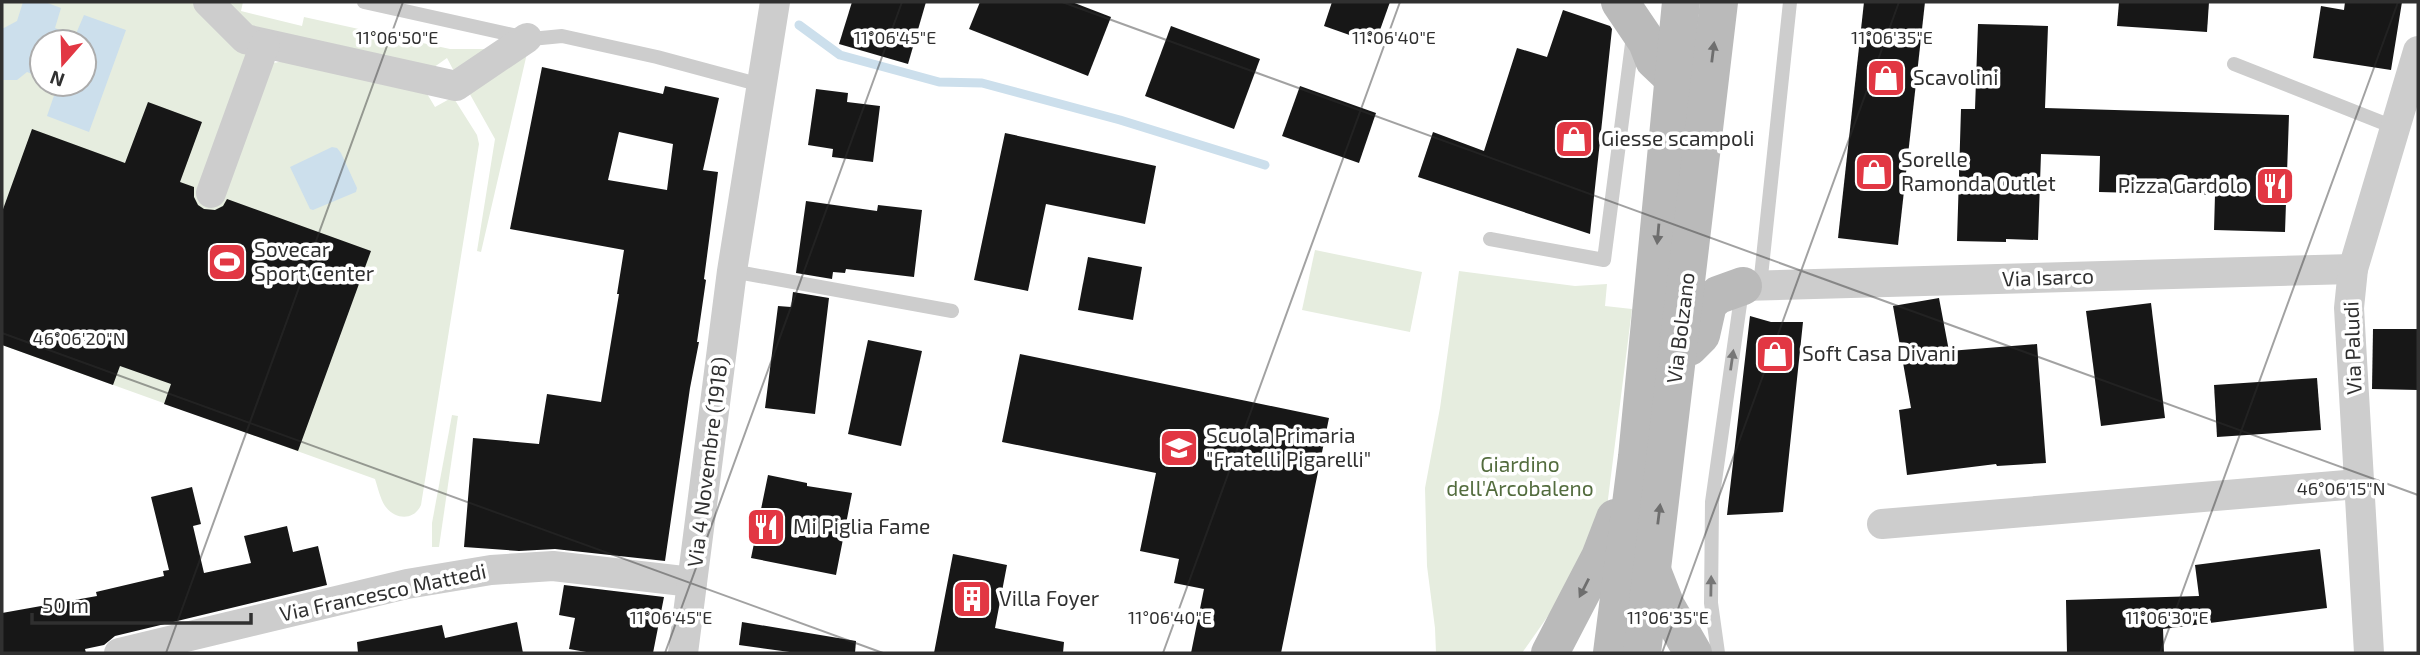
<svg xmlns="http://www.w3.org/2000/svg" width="2420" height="655" viewBox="0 0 2420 655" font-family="'Exo 2',sans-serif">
<rect width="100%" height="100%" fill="#fff"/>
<g fill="#e6eddf" fill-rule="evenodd">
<path d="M 2,2 L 193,2 C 214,24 248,73 282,61 L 426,92 L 435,107 L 453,97 L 477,135 L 479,144 L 421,505 C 414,521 395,520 385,506 C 380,498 378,488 375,479 L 2,345 ZM 42,42 L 84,42 L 84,84 L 42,84 Z"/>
<polygon points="223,2 243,2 241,11 302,26 304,17 450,49 501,49 457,77 447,58 430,70 249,29"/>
<polygon points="528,49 481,252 477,251 495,139 467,89"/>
<polygon points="1315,250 1422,272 1410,332 1302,310"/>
<polygon points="1459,271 1575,286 1607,284 1605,306 1632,309 1607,507 1569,586 1522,653 1436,653 1435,628 1427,566 1425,488 1440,408"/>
<polygon points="452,415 458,416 439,547 432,547 432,523"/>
</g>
<g fill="#ccdfec">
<polygon points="23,2 45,2 61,8 55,28 75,36 84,15 126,30 89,132 47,116 58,84 84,84 84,42 42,42 42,78 27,72 17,80 2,80 2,29 17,21"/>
<polygon points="332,147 337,148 341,153 357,188 356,192 313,210 310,209 290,167"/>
</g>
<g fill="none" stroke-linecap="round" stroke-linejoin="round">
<polyline stroke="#ccdfec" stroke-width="9" points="799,25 840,55 939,82 982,83 1120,120 1265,165"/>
</g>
<g fill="#171717" fill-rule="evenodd">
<polygon points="852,2 926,2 908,64 839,44"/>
<polygon points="980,2 1072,2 1111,17 1088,76 969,29"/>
<polygon points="1332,2 1390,2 1375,44 1324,26"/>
<polygon points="1864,2 1925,2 1898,245 1838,238"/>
<polygon points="2119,2 2209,2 2207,32 2117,26"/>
<polygon points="2345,2 2402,2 2391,70 2313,58 2321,6 2344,10"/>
<polygon points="1563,10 1610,26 1612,29 1590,234 1418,177 1433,132 1484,151 1517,48 1547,57"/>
<polygon points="1978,24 2048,26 2045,108 2289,115 2285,232 2214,230 2215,195 2099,192 2100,156 2041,154 2038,240 2006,239 2006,242 1957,241 1961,109 1975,109"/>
<polygon points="1171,26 1260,59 1234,129 1145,96"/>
<path d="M 542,67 L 663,94 L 665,86 L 719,98 L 703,170 L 718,172 L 704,279 L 706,280 L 697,342 L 699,342 L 690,388 L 665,561 L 555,549 L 519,551 L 464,547 L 473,438 L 539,444 L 547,394 L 601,402 L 619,294 L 617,294 L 624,250 L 510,229 ZM 619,132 L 673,144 L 667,190 L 608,180 Z"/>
<polygon points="1300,86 1376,113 1359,163 1282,136"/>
<polygon points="816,89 848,93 847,102 880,106 873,162 832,157 833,149 808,145"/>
<polygon points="148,102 202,122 180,182 194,187 194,197 198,205 204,209 215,210 223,206 227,199 371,251 298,451 164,404 171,384 120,366 113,385 2,345 2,212 32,129 125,163"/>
<polygon points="1005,133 1156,166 1145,224 1046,204 1028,291 974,280"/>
<polygon points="806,201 877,211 878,205 922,210 914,277 846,269 845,273 833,272 832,279 796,273"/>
<polygon points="1088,257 1142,267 1133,320 1078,310"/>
<polygon points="793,292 829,298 815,414 765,408 778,306 791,307"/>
<polygon points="1939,298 1949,351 2037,344 2046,463 1997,466 1996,464 1907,475 1899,410 1911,408 1893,306"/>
<polygon points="2151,303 2165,418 2101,426 2086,311"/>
<polygon points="1750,316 1771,322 1803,322 1783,512 1727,515"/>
<polygon points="2373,329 2418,329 2418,390 2372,389"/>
<polygon points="868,340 922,351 901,446 848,434"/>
<polygon points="1020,354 1329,418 1281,653 1191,653 1204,589 1174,583 1179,559 1140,551 1156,473 1002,442"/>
<polygon points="2317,378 2321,430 2217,437 2214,385"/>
<polygon points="768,475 807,483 807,486 852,493 836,575 751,558"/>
<polygon points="192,487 201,524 193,526 204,573 251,563 244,536 287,526 293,552 318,546 327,585 115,636 104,645 85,649 86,653 2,653 2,613 97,596 96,592 164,576 163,571 169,570 151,497"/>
<polygon points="2320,549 2327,608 2163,629 2164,653 2067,653 2066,600 2199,596 2195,565"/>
<polygon points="953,554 1007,565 995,628 1064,642 1063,653 934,653"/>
<polygon points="564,585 664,597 653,653 592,653 569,649 575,618 559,615"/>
<polygon points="517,622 523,653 358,653 357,642 442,625 445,638"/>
<polygon points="742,622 856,641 855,653 797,653 739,645"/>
</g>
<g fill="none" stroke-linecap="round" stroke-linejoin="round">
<g stroke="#cdcdcd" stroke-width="14">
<polyline points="364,2 531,39 562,36 657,57 761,85"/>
<polyline points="2234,64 2396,128"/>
<polyline points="1490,239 1604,260 1633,36"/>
<polyline points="732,271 952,311"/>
<polyline points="1760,286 1790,2"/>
<polyline points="1718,653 1711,603 1712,502 1742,290"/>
</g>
<g stroke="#cdcdcd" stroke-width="30">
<polyline points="208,2 245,39 456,86 527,38"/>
<polyline points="211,193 265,44"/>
<polyline points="1743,286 2353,269"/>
<polyline points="1882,524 2358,484"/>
<polyline points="119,653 407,584 491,570 553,566 692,582"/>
<polyline points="683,653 732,271 775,2"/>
<polyline points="2369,653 2349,308 2353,269 2418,51"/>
</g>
<g stroke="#bababa" stroke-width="38">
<polyline points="1620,2 1647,42 1654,60 1673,78"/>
<polyline points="1689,347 1701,335 1708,304 1718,295 1743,286"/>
<polyline points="1653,573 1666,606 1693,653"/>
<polyline points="1550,653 1600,557 1615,518"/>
<polyline points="1612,653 1637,457 1681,2"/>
<polyline points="1642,653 1719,2"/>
</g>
</g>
<defs><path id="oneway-solid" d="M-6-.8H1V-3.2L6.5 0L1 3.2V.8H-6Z" transform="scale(1.75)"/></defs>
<g fill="#6e6e6e">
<use href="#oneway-solid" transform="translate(1713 52) rotate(-83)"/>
<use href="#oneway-solid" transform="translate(1658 234) rotate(95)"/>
<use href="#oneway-solid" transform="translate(1659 514) rotate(-83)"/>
<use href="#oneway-solid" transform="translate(1584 588) rotate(117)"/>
</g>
<g fill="#777">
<use href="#oneway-solid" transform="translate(1732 360) rotate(-82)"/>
<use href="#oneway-solid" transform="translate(1711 586) rotate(-89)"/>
</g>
<path fill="none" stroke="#303030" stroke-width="2" stroke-opacity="0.45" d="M 1062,2 L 2418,495M 2,333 L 883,653M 166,653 L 403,2M 665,653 L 902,2M 1163,653 L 1400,2M 1662,653 L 1899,2M 2160,653 L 2398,2"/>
<defs>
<g id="shop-square" transform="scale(2.0125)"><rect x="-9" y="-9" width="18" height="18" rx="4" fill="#e23743" stroke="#fff"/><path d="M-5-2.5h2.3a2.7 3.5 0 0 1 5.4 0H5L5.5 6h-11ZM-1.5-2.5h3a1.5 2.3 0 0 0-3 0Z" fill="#fff"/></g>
<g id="restaurant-square" transform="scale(2.0125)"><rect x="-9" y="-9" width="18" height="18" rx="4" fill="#e23743" stroke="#fff"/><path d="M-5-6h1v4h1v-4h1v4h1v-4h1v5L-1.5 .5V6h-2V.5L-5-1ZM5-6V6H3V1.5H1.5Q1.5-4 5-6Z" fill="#fff"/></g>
<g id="stadium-square" transform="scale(2.0125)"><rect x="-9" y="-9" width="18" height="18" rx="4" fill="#e23743" stroke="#fff"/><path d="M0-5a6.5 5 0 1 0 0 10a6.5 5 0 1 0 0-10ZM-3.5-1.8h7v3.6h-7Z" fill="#fff"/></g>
<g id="school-square" transform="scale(2.0125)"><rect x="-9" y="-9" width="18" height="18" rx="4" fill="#e23743" stroke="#fff"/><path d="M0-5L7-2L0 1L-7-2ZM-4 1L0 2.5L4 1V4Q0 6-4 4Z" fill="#fff"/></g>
<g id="building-square" transform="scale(2.0125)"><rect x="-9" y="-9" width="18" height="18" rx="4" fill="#e23743" stroke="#fff"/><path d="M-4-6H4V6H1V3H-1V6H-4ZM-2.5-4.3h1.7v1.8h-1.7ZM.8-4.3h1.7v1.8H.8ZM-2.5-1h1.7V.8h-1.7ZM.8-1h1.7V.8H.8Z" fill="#fff"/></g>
</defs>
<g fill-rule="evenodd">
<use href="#shop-square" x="1886" y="78"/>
<use href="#shop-square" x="1574" y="139"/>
<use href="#shop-square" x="1874" y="172"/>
<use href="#restaurant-square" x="2275" y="186"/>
<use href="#stadium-square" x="227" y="262"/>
<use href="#shop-square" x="1775" y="354"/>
<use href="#school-square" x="1179" y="448"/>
<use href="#restaurant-square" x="766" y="527"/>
<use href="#building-square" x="972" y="599"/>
</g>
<g text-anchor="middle" stroke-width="7" stroke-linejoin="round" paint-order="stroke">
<g font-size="21" fill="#303030" stroke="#fff" text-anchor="start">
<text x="1913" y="85">Scavolini</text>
<text x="1601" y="146">Giesse scampoli</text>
<text x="1901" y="167">Sorelle<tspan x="1901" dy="24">Ramonda Outlet</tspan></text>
<text x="2248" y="193" text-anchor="end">Pizza Gardolo</text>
<text x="254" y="257">Sovecar<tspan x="254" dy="24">Sport Center</tspan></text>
<text x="1802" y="361">Soft Casa Divani</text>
<text x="1206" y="443">Scuola Primaria<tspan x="1206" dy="24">"Fratelli Pigarelli"</tspan></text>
<text x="793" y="534">Mi Piglia Fame</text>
<text x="999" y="606">Villa Foyer</text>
</g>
<g font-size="21" fill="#303030" stroke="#fff">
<text transform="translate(2048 278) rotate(-2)" y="7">Via Isarco</text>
<text transform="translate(1681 328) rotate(-83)" y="7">Via Bolzano</text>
<text transform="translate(2353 348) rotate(-92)" y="7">Via Paludi</text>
<text transform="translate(708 462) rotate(-83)" y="7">Via 4 Novembre (1918)</text>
<text transform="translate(383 593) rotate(-12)" y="7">Via Francesco Mattedi</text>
</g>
<g font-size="21" fill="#536c3e" stroke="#fff">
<text x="1520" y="472">Giardino<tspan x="1520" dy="24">dell'Arcobaleno</tspan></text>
</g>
</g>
<g font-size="18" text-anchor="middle" fill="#303030" stroke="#fff" stroke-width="7" stroke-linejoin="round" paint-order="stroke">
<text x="397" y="44">11°06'50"E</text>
<text x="895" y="44">11°06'45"E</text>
<text x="1394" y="44">11°06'40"E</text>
<text x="1892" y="44">11°06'35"E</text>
<text x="79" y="345">46°06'20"N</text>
<text x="2341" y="495">46°06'15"N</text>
<text x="671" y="624">11°06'45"E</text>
<text x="1170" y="624">11°06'40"E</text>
<text x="1668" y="624">11°06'35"E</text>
<text x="2167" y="624">11°06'30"E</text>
</g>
<rect width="2420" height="655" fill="none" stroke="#303030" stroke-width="7"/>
<g transform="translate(63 63) rotate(200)"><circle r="33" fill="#ffffff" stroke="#acacac" stroke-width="2"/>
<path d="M0-5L12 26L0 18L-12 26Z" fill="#e23743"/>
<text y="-10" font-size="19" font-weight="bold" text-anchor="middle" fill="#303030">N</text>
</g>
<path d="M32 613v10h219v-10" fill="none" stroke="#303030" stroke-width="3.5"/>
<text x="42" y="613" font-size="21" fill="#303030" stroke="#ffffff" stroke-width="5" paint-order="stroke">50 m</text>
</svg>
